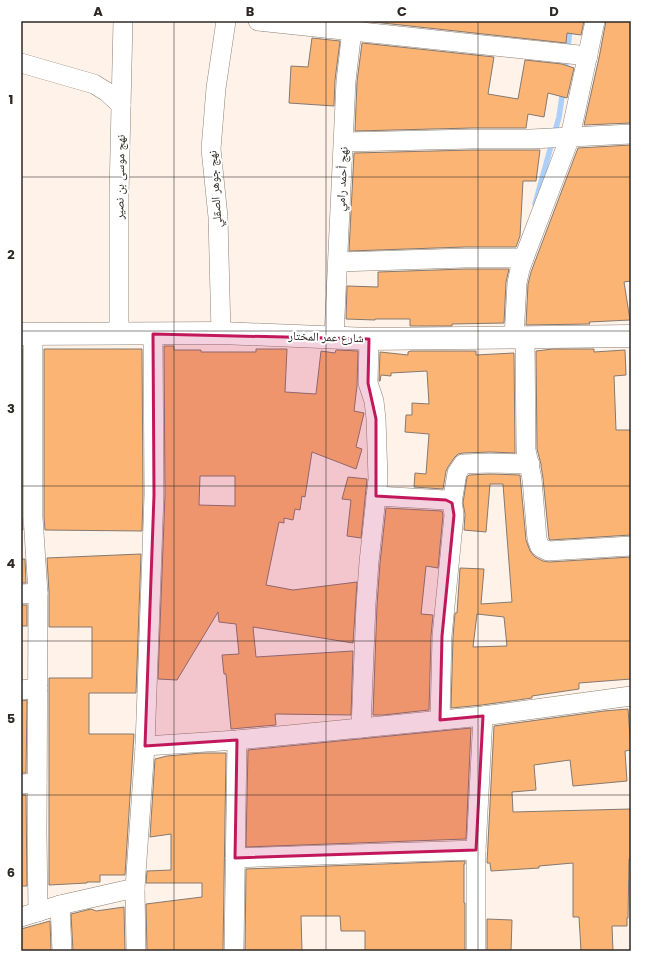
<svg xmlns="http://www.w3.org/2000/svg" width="652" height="972" viewBox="0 0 652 972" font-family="Poppins,'Noto Naskh Arabic',sans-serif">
<rect width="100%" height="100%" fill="#fef2e9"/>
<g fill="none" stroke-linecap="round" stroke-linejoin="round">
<g stroke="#acd0f9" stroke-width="5.5">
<polyline points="565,72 571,21"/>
<polyline points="535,204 559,117 563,90"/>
</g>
</g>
<g fill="#fbb473" stroke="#85796f" fill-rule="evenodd">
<polygon points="364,21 584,21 581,35 567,33 566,43"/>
<polygon points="606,21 631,21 631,123 584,125 599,58"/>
<polygon points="312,38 340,41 335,80 334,106 289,103 291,66 308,67"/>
<polygon points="362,43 494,57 488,94 518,99 525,60 562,64 574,68 567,98 548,93 544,117 528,114 526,128 472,128 355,131 357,82"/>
<polygon points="631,145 631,281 624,282 630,320 589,322 590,324 526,325 528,284 531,272 578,148"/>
<polygon points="472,150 540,150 536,181 523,181 520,236 516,247 465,247 349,251 354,153"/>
<polygon points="465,269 509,269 506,282 504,323 452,324 452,326 410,326 410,319 375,319 375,320 346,319 347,286 378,287 378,272"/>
<path d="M 164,346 L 174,346 L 174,350 L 201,350 L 201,352 L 256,352 L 256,349 L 287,349 L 285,392 L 316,394 L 321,351 L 335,353 L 336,350 L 358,351 L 357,386 L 354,411 L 364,413 L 356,447 L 362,449 L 356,469 L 312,452 L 305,497 L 302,496 L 300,510 L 295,509 L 293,520 L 284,518 L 284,523 L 279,522 L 266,585 L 293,590 L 357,582 L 353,643 L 253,627 L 256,657 L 353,651 L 351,715 L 275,714 L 276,725 L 231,729 L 226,674 L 224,674 L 222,655 L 239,654 L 236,624 L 219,622 L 218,612 L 177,680 L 158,679 L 165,495 ZM 200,476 L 235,476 L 235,506 L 199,505 Z"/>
<polygon points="21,349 22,349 22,517 23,530 21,530"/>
<polygon points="44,349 142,349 143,495 142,531 45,530 44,517"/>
<polygon points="553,349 594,349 594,352 625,350 626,375 614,376 616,430 631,430 631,535 550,540 549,539 543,478 541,466 541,464 537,449 536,351"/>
<polygon points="411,351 476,351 476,355 514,353 515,453 490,452 463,453 458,454 454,458 448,467 446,471 443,489 414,487 415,473 426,474 429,434 405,432 406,415 412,415 412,403 429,404 427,371 391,373 391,376 381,375 380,381 379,381 380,352 408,355 408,352"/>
<path d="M 490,474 L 520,475 L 526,540 L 530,551 L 535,557 L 543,561 L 549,562 L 631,557 L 631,679 L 579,683 L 579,689 L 532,696 L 532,698 L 482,705 L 451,708 L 453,637 L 455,613 L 457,613 L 460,568 L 484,569 L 481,604 L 512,602 L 503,484 L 490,484 L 486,532 L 464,530 L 465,514 L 463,503 L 467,477 L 469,475 ZM 477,614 L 504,617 L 507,646 L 473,647 Z"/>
<polygon points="348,477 367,479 361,538 347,536 351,500 342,499"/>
<polygon points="386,508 442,511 443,515 438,568 426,566 421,614 433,615 431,636 429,710 383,715 373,715 377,605 380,563"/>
<polygon points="141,554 136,693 89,693 89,734 134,734 125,875 100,875 100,882 87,882 87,883 49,885 49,678 92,678 92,627 49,627 49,592 47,558"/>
<polygon points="21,559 25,559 26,583 21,583"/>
<rect x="21" y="605" width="6" height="21"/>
<polygon points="27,700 26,773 21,773 21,701"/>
<polygon points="628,709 631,750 625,751 627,781 573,786 570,760 534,765 536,790 512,792 513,812 631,809 631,859 629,859 628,918 627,918 627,926 612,926 613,951 581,951 579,917 573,917 573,863 539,866 539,868 491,871 490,863 487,863 494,726 604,711"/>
<polygon points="471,728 466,839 246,847 248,750"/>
<polygon points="202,753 226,753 223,951 147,951 146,904 202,897 202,883 146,883 147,871 171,870 171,834 150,837 155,759 167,756"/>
<polygon points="21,795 26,795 27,886 21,886"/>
<polygon points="465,861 465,864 464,864 464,903 465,903 465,951 365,951 365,931 341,931 340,916 301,916 302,951 245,951 246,869"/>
<polygon points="124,907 125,951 73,951 71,914 91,909 96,911"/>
<polygon points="487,919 512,920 511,951 487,951"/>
<polygon points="50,921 51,951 21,951 21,929"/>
</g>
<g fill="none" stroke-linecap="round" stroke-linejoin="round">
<g stroke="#8e8277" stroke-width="20">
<g id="minor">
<polyline points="258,21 588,56"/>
<polyline points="21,63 94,84 107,92 121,105"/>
<polyline points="344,142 472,139 531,139 631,134"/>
<polyline points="338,262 465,258 524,258"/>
<polyline points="119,333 119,194 123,21"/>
<polyline points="221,333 218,217 211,149 216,88 226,21"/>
<polyline points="33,334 33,517 38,593 37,834 38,912"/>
<polyline points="334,337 346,81 353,21"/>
<polyline points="514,337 517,283 520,269 527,250 570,137 595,21"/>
<polyline points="525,337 526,450 532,479 537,539 540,547 548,551 631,546"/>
<polyline points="376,496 446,500 452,503 453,507 454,515 442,636 440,720"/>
<polyline points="452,503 457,473 463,464 490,463 530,464"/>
<polyline points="21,594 38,593"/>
<polyline points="21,690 38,688"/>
<polyline points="361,728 366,604 369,562 378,479 376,419 374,401 368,383 369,339"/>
<polyline points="145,746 237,740 483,716 631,696"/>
<polyline points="21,784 37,783"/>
<polyline points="235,858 476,850"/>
<polyline points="60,905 62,951"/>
<polyline points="21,917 60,905 135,888"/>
<polyline points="136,951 135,888 145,746 154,495 153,334"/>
<polyline points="234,951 237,740"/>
<polyline points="476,951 476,850 483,716"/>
</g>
</g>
<g stroke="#8e8277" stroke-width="23">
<polyline id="tertiary" points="21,334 221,333 369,339 631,336"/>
</g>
<use href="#minor" stroke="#fff" stroke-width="19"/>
<use href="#tertiary" stroke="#fff" stroke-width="22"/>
</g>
<path fill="#c2185b" fill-opacity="0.2" stroke="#c2185b" stroke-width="3" stroke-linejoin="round" d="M 153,334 L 369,339 L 368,383 L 376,419 L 376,496 L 446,500 L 452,503 L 454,515 L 442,636 L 440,720 L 483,716 L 476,850 L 235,858 L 237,740 L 145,746 L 154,495 Z"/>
<path fill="none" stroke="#2d2824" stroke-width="1" stroke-opacity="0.55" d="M 174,21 L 174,951M 326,21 L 326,951M 478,21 L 478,951M 21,177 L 631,177M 21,331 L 631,331M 21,486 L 631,486M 21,641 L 631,641M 21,795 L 631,795"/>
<g text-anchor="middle" stroke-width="4" stroke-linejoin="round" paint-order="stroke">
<g font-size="12" fill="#2d2824" stroke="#fff">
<text transform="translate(120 177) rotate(-89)" y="4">نهج موسى بن نصير</text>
<text transform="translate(342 179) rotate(-87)" y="4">نهج أحمد رامي</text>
<text transform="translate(215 189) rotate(-94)" y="4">نهج جوهر الصقلي</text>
<text transform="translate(326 337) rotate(2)" y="4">شارع عمر المختار</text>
</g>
</g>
<rect width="652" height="972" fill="none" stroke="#ffffff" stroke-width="44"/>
<rect x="22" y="22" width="608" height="928" fill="none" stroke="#2d2824" stroke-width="1.5"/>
<g font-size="13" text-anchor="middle" font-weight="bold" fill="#2d2824">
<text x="98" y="16">A</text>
<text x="250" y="16">B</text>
<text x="402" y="16">C</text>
<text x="554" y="16">D</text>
<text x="11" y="104">1</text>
<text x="11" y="259">2</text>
<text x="11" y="413">3</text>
<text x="11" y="568">4</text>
<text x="11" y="723">5</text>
<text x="11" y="877">6</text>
</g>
</svg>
